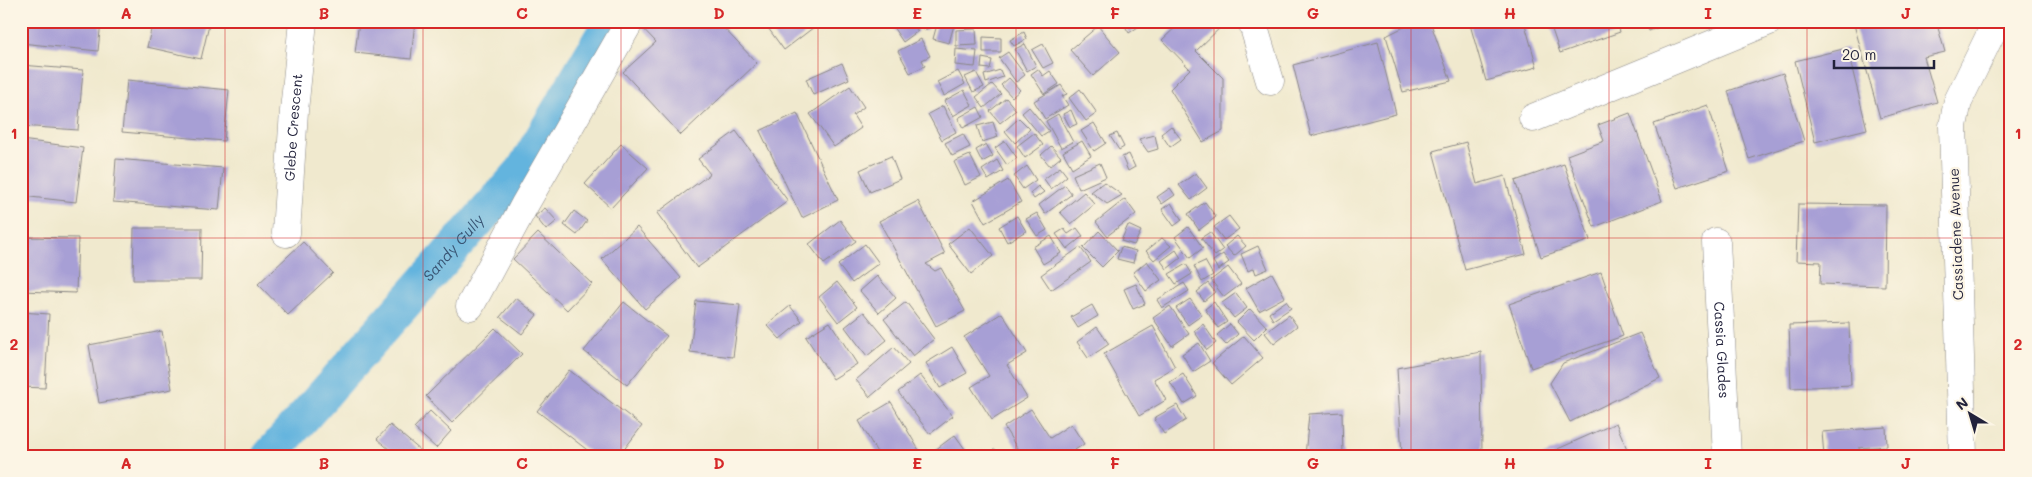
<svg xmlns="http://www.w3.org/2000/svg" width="2032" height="477" viewBox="0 0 2032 477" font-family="Mali,sans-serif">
<rect width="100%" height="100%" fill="#fcf5e5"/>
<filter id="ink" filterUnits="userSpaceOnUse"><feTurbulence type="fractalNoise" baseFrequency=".02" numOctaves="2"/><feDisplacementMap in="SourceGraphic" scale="10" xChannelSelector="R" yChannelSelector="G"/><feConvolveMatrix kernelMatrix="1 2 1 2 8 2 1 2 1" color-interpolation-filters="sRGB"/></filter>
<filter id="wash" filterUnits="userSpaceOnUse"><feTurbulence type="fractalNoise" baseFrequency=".0096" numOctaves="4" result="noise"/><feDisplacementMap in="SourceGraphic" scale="20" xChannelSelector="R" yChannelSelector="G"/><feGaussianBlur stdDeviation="1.12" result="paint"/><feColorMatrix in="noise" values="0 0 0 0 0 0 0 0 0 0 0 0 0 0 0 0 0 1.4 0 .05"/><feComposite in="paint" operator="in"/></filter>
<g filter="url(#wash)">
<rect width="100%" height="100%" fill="#f0e9ce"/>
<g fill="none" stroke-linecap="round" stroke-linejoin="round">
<path stroke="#63b4de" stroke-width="35" id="s1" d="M 269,456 L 523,170 L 611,21"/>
</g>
<g id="blocks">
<g fill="#a79fd5">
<polygon points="21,21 101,21 98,51 21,43"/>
<polygon points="153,21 210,21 201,59 147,47"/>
<polygon points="359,21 415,21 411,59 355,53"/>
<polygon points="636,21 717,21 757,63 681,135 623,72 656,42"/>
<polygon points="763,21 815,21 818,24 784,50"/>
<polygon points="895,21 911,21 918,31 903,42 891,24"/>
<polygon points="916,21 937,21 924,31"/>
<polygon points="938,21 954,25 949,43 933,39"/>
<polygon points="1122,21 1147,21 1129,33"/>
<polygon points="1182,21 1227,21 1196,51 1223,78 1223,131 1203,142 1170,89 1190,69 1162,40"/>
<polygon points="1416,21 1430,21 1451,81 1403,92 1386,36"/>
<polygon points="1469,21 1524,21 1537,67 1486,81"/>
<polygon points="1549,21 1617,21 1620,32 1560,53"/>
<polygon points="1646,21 1675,21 1649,31"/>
<polygon points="1853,21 1936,21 1945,52 1924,57 1937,102 1880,118"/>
<polygon points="1098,26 1120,52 1093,76 1070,50"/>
<polygon points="976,29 977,45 956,46 956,30"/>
<polygon points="1024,32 1027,39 1014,46 1010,40"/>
<polygon points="983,37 1001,38 1001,52 983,52"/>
<polygon points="921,39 930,56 922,60 925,66 910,73 898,51"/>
<polygon points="1378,42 1396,114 1311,136 1293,65"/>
<polygon points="1025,44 1036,66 1027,71 1015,49"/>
<polygon points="1043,44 1053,63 1043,68 1032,50"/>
<polygon points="1847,48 1867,129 1815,142 1795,61"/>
<polygon points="956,49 977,51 975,67 955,65"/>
<polygon points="1008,52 1025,75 1016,82 999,58"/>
<polygon points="982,58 992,60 990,69 981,68"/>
<polygon points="842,63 849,79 813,95 806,79"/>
<polygon points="21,65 83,70 78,130 21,126"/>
<polygon points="1038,69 1043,76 1050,71 1059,84 1044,94 1031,74"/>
<polygon points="1000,70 1003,77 986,83 984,75"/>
<polygon points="958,71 965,84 944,96 937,82"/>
<polygon points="976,72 984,87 973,92 965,77"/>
<polygon points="1783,73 1804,141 1749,159 1728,91"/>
<polygon points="1009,78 1020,90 1012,97 1001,85"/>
<polygon points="127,80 229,90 224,141 122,132"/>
<polygon points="992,84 1001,94 984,108 976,97"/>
<polygon points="1061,85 1067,94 1062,96 1068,105 1045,119 1034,101"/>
<polygon points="850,86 864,107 853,115 861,128 834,147 810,114"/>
<polygon points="1080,89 1097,113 1086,121 1069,98"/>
<polygon points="964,90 972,105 953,116 944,101"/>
<polygon points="1006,98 1016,110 1000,123 990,111"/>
<polygon points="1708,105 1729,171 1677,188 1654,124"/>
<polygon points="943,106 956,132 942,140 928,114"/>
<polygon points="978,107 983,117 963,128 958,118"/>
<polygon points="1029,107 1049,131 1041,136 1022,113"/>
<polygon points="1071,110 1077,124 1070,127 1063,114"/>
<polygon points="797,113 838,200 802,218 760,131"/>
<polygon points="1630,113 1662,201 1594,227 1567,155 1604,141 1598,125"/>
<polygon points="1058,114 1073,142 1061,148 1046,121"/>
<polygon points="1019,118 1030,129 1015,143 1005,131"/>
<polygon points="993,122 998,137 982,142 977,126"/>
<polygon points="1094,123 1106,143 1094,151 1081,131"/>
<polygon points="1171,126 1181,139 1170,147 1161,134"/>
<polygon points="736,131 788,201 697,268 657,213 710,174 698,159"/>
<polygon points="1034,133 1043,145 1025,158 1017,146"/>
<polygon points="1117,133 1124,147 1119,150 1110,136"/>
<polygon points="963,134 970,147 952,156 945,143"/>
<polygon points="1155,135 1158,149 1148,152 1139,139"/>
<polygon points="21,140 83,148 76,202 21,196"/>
<polygon points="1005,141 1017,158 1007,165 995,148"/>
<polygon points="1082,141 1091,156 1072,168 1063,152"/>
<polygon points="1466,142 1477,184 1505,176 1526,254 1465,270 1433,151"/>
<polygon points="621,144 648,168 611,208 585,184"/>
<polygon points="986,144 993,156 982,162 976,150"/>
<polygon points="1051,146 1061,157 1050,166 1041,155"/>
<polygon points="1129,154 1135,167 1128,171 1122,157"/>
<polygon points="970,155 981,177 965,185 954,162"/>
<polygon points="891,156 900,179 870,192 860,170"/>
<polygon points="116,159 223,168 219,210 113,202"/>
<polygon points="997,160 1003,171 988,180 982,170"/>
<polygon points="1100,163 1106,177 1079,189 1073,175"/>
<polygon points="1564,164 1590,240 1541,257 1515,181"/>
<polygon points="1027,166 1036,180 1023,189 1014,176"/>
<polygon points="1060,167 1067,176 1051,189 1044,179"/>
<polygon points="1196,173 1207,188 1191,200 1179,185"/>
<polygon points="1008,180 1021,202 985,223 973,201"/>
<polygon points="1104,182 1122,195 1107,204 1091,192"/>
<polygon points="1065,185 1072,194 1045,214 1039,205"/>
<polygon points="1038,186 1044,192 1034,199 1030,193"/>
<polygon points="1170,188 1175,195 1162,204 1157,197"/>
<polygon points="1084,192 1095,204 1071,224 1060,212"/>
<polygon points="1125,199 1136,214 1107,236 1096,222"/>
<polygon points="918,201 945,254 926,264 935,271 941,268 965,311 936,326 879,221"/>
<polygon points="1205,202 1216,217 1199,230 1188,214"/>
<polygon points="1171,203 1182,220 1174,226 1162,209"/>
<polygon points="1798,204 1886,205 1885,286 1820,284 1821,262 1796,261"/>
<polygon points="545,208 557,221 546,230 535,216"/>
<polygon points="574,211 587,221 577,235 564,225"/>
<polygon points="1037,213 1047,230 1037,236 1026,219"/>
<polygon points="1017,216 1026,231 1007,242 999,227"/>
<polygon points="1229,216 1239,229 1224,240 1214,227"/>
<polygon points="840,220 856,241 824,264 809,244"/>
<polygon points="1128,225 1141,231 1134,245 1121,241"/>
<polygon points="637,227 681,278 645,309 602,259"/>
<polygon points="970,227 993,256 971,274 948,244"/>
<polygon points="1188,227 1203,248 1190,258 1175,237"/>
<polygon points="134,228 202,228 201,280 133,280"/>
<polygon points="1077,228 1083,236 1067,249 1056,234 1064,229 1068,234"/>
<polygon points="1099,231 1118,251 1102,267 1083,248"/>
<polygon points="1210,232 1223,250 1215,256 1201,238"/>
<polygon points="538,233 592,284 567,310 513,259"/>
<polygon points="1051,236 1061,253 1043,264 1033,247"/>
<polygon points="1237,236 1246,246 1234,256 1225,246"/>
<polygon points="21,237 78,238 76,293 21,291"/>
<polygon points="1162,238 1171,246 1154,260 1146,251"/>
<polygon points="303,242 333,273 288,315 258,284"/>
<polygon points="865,244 879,263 852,283 838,265"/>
<polygon points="1258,246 1268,269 1256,274 1254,268 1248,271 1241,254"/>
<polygon points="1080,247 1091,262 1051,290 1041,275"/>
<polygon points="1121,247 1136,251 1133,263 1117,259"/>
<polygon points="1176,250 1181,258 1167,269 1161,261"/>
<polygon points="1223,254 1229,262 1218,270 1213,261"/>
<polygon points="1147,261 1161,280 1146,291 1133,273"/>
<polygon points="1205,261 1213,275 1202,282 1194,266"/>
<polygon points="1186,264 1192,274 1176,284 1169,274"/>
<polygon points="1228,267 1241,284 1224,297 1211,280"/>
<polygon points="1601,272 1623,336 1531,368 1509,304"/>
<polygon points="1272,273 1285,297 1259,311 1246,288"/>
<polygon points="877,276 896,298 879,313 860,291"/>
<polygon points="837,282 857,307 838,322 819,297"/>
<polygon points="1184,283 1189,291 1162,308 1157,300"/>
<polygon points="1208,283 1215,292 1204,301 1197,292"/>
<polygon points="1136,284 1145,304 1133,309 1124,289"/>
<polygon points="1236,293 1247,308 1234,318 1222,303"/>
<polygon points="516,298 537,315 522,334 500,317"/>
<polygon points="1190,299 1202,315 1188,325 1176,308"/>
<polygon points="696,301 740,305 733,357 690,352"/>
<polygon points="1286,301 1291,308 1273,320 1269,313"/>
<polygon points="624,302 667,336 627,385 584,351"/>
<polygon points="906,302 934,339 913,356 884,319"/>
<polygon points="1214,302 1227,322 1218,328 1205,309"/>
<polygon points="1092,305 1098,316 1078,328 1071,317"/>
<polygon points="790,306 802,321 780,339 767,325"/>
<polygon points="1170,306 1189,334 1172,346 1153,318"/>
<polygon points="1250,309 1267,327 1254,340 1237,322"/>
<polygon points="21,312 49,314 45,388 21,387"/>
<polygon points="864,312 887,340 867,356 845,327"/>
<polygon points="1002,313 1027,353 1007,365 1027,398 992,420 971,387 989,376 964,337"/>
<polygon points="1289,315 1297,326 1274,344 1265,333"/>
<polygon points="830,322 857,364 833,379 806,337"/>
<polygon points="1849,323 1851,385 1791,388 1789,325"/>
<polygon points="1203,324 1216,343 1207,350 1194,331"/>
<polygon points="1230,324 1238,334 1226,345 1217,335"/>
<polygon points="1153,326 1175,367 1154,379 1166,400 1139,416 1104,354"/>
<polygon points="1097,327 1109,344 1088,358 1077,342"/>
<polygon points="495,328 522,354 452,423 426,396"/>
<polygon points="162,331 172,389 99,403 89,345"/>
<polygon points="1640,333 1660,378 1570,422 1550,383 1563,363"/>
<polygon points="1244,336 1263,358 1231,385 1212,363"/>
<polygon points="1199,343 1210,361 1193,372 1182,354"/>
<polygon points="894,347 909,364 870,397 856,380"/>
<polygon points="952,347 967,373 940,388 926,363"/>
<polygon points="1481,352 1482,456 1402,456 1397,368"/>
<polygon points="569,370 642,426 619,456 595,456 537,411"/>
<polygon points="1183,374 1197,396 1184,404 1170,382"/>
<polygon points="920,375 953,416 930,434 898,392"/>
<polygon points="891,402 920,452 914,456 879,456 859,421"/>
<polygon points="1177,405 1186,420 1164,434 1154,418"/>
<polygon points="1031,409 1050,438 1071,424 1084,444 1066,456 1016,456 1020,453 1004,427"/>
<polygon points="430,411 451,431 436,448 414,428"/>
<polygon points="1342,412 1343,456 1305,456 1309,414"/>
<polygon points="1616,423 1630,456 1542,456"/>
<polygon points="390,425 427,456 397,456 377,439"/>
<polygon points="1886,427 1887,446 1859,448 1860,456 1824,456 1822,432"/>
<polygon points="955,435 970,456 927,456"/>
<polygon points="995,449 1000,456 985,456"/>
</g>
</g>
</g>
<g filter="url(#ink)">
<use href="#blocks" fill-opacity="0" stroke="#898684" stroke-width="1"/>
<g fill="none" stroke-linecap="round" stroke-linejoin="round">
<g stroke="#898684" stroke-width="29">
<g id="minor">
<polyline points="1252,21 1270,81"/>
<polyline points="1533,118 1769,21"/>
<path id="s2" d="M 286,233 L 294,111 L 303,21"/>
<path id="s3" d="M 1716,242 L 1727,456"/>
<polyline points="470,306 525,204 630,21"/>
<polyline points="1963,456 1953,126 1958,101 1997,21"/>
</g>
</g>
<use href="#minor" stroke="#fff" stroke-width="28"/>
</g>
</g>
<path fill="none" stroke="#d62828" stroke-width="1" stroke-opacity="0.55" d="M 225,21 L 225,456M 423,21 L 423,456M 621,21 L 621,456M 818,21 L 818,456M 1016,21 L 1016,456M 1214,21 L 1214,456M 1411,21 L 1411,456M 1609,21 L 1609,456M 1807,21 L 1807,456M 21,238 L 2011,238"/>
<g text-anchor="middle" stroke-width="4.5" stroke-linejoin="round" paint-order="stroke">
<g font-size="14" fill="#22223b" stroke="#fcf5e5">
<text dy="5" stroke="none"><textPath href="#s2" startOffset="106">Glebe Crescent</textPath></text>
<text transform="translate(1956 234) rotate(-92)" y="5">Cassiadene Avenue</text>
<text dy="5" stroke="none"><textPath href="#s3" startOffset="108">Cassia Glades</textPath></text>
</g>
<g font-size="15" font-style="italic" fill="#395574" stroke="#fcf5e5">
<text dy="5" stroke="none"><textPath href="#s1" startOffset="278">Sandy Gully</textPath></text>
</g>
</g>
<rect width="2032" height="477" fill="none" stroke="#fcf5e5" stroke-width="55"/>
<g transform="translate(1970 414) rotate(322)" stroke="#fcf5e5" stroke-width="4" paint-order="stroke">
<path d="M0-4L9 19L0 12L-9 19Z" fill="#22223b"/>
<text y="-8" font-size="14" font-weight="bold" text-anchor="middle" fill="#22223b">N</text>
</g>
<path d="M1834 60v8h100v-8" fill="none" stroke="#22223b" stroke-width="2.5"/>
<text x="1842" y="60" font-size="15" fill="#22223b" stroke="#fcf5e5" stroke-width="4" paint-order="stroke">20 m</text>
<rect x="28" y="28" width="1976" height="422" fill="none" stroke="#d62828" stroke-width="2"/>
<g font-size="16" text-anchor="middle" font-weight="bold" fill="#d62828">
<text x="126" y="19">A</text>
<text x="324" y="19">B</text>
<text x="522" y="19">C</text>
<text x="719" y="19">D</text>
<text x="917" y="19">E</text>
<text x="1115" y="19">F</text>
<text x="1313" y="19">G</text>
<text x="1510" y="19">H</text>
<text x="1708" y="19">I</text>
<text x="1906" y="19">J</text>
<text x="14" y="139">1</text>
<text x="2018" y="139">1</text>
<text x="14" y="350">2</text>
<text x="2018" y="350">2</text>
<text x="126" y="469">A</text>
<text x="324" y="469">B</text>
<text x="522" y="469">C</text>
<text x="719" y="469">D</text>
<text x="917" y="469">E</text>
<text x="1115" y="469">F</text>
<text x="1313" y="469">G</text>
<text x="1510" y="469">H</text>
<text x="1708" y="469">I</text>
<text x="1906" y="469">J</text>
</g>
</svg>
